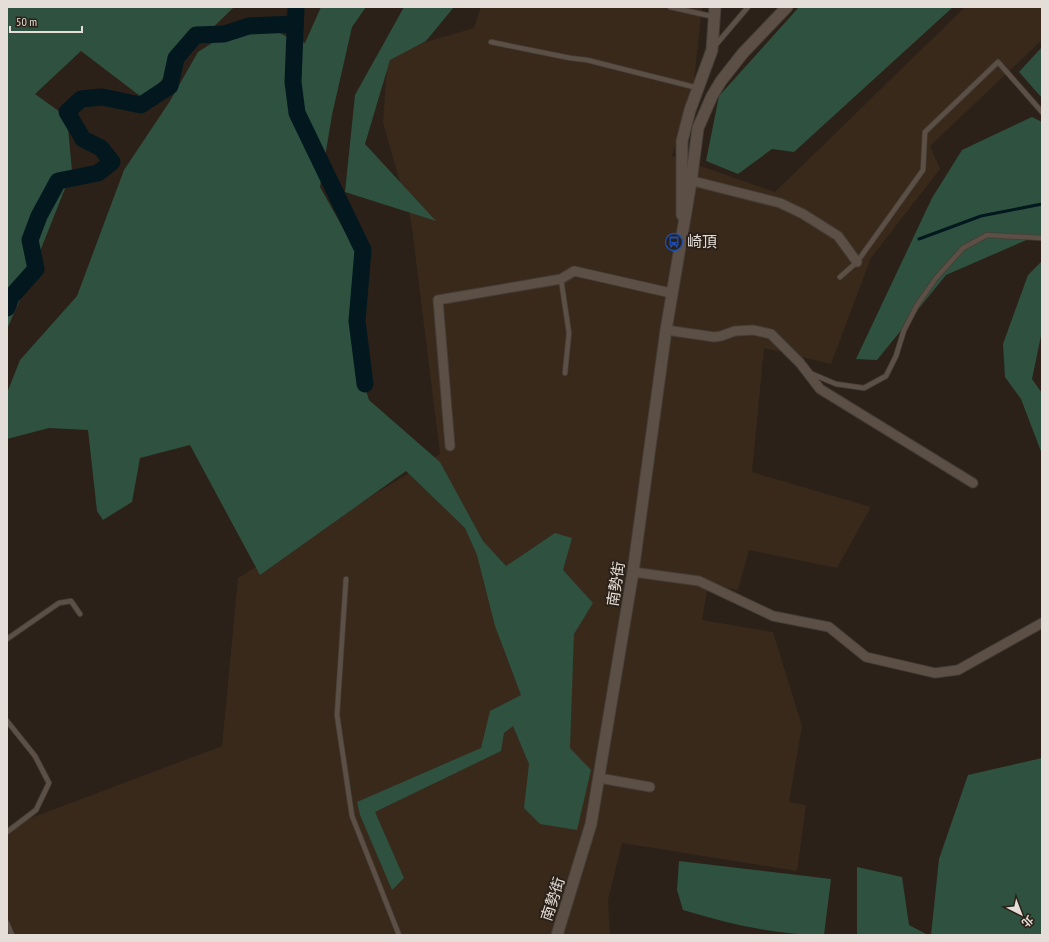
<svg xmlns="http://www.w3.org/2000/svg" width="1049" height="942" viewBox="0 0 1049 942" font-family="'PT Sans Narrow','Noto Sans TC',sans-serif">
<rect width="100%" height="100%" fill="#2b2118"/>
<polygon fill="#38291b" points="481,7 702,7 693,90 672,156 775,192 965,7 1042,7 1042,40 930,146 940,169 871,258 831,364 764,348 752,472 871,507 837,568 749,550 738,590 708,585 702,620 773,632 802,726 789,802 806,805 797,871 622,843 608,900 610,935 7,935 7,827 222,746 238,578 440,454 411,220 383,123 388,53 474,28"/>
<g fill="#2e5140">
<polygon points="7,7 234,7 193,47 144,99 81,51 35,94 67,117 72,171 27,284 7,329"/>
<polygon points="321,7 366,7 352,27 332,115 320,187 357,253 353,350 369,400 440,462 483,541 506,566 555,533 572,538 563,570 593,603 574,634 570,748 591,770 577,830 540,824 524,808 529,764 513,726 504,733 501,751 375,812 404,878 392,890 360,815 357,802 481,748 490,711 521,695 495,626 477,555 465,528 406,471 260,575 190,445 140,458 132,502 103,520 97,511 88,430 49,428 7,439 7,393 20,360 77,296 124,170 170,101 198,52 251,18 295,41 305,43"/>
<polygon points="404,7 454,7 426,41 390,60 365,144 436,221 345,192 355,95"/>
<polygon points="799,7 953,7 794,152 772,149 738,174 706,161 719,96"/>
<polygon points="1042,47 1042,98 1019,72"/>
<polygon points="1032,117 1042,122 1042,237 1031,238 946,275 877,360 856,359 932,198 962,150"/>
<polygon points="1042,261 1042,331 1032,379 1042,393 1042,454 1021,399 1005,377 1003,344 1028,275"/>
<polygon points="1042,758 1042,935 931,935 939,859 968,775"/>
<path d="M 679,861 L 831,879 L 824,935 C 776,935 729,924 683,910 L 677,890 Z"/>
<polygon points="857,867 902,877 909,925 928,935 857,935"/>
</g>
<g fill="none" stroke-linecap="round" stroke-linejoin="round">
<polyline stroke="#02181e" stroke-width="3" points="919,239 981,216 1042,204"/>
<g stroke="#02181e" stroke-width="17">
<polyline points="296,7 293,82 297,113 363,250 357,321 365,384"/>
<polyline points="7,308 11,297 36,269 30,240 39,216 58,181 98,173 112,162 101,148 83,139 67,112 81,99 102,97 141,105 170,86 176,58 196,35 224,34 249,26 295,24"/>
</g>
<g stroke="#453d37" stroke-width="6">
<g id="service">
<polyline points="670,7 715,17"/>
<polyline points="491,42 570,58 587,60 698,88"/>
<polyline points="714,47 748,7"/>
<polyline points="840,277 857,262 923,170 925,132 998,62 1042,112"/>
<polyline points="561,279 569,333 565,373"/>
<polyline points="810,373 836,384 864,388 886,376 896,356 904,330 917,305 936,278 963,248 987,235 1042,238"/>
<polyline points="346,579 337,715 352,816 399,935"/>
<polyline points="7,639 59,603 71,601 80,614"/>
<polyline points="7,721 35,756 49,783 36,810 7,832"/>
<polyline points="7,923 12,935"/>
</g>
</g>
<g stroke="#453d37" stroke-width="11">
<g id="minor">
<polyline points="685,179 780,203 803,214 838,236 857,262"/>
<polyline points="666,330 714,337 721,336 735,331 753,330 771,334 800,363 820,389 973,483"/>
<polyline points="450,446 438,300 561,279 574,271 671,293"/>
<polyline points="633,572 699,581 773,616 829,627 866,657 935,673 958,670 1042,623"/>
<polyline points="599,778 650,787"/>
</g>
</g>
<g stroke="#453d37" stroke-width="13">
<polyline id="tertiary" points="682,215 682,141 690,110 712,50 715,7"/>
</g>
<g stroke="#453d37" stroke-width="13">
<polyline id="secondary" points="557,935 591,824 633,572 666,330 691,182 698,128 712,96 721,81 743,53 787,7"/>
</g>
<use href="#service" stroke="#5c5046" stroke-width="4.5"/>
<use href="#minor" stroke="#5c5046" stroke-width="9"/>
<use href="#tertiary" stroke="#5c5046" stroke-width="11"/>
<use href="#secondary" stroke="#5c5046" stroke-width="11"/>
</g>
<defs>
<g id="bus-ring" transform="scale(0.9)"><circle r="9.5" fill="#2b2118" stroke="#1a4fb4" stroke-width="1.5"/><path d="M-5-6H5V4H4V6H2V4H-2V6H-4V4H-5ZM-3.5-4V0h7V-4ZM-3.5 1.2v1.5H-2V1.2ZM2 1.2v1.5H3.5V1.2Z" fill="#1a4fb4"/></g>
</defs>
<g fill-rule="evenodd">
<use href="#bus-ring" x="674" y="242"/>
</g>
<g text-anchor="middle" stroke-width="4" stroke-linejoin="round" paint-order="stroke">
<g font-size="15" fill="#e5ded8" stroke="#2b2118" text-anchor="start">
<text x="687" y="247">崎頂</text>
</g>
<g font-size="15" fill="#e5ded8" stroke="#2b2118">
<text transform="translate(616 584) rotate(-81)" y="5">南勢街</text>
<text transform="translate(553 899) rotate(-72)" y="5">南勢街</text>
</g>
</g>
<rect width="1049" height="942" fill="none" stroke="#e5ded8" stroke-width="16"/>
<g transform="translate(1021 914) rotate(138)" stroke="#2b2118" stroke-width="3" paint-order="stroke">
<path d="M0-3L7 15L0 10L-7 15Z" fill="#e5ded8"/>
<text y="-6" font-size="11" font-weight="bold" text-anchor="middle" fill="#e5ded8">北</text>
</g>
<path d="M10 26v6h72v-6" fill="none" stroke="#e5ded8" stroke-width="2"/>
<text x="16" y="26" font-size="12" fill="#e5ded8" stroke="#2b2118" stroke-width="3" paint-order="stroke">50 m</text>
</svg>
